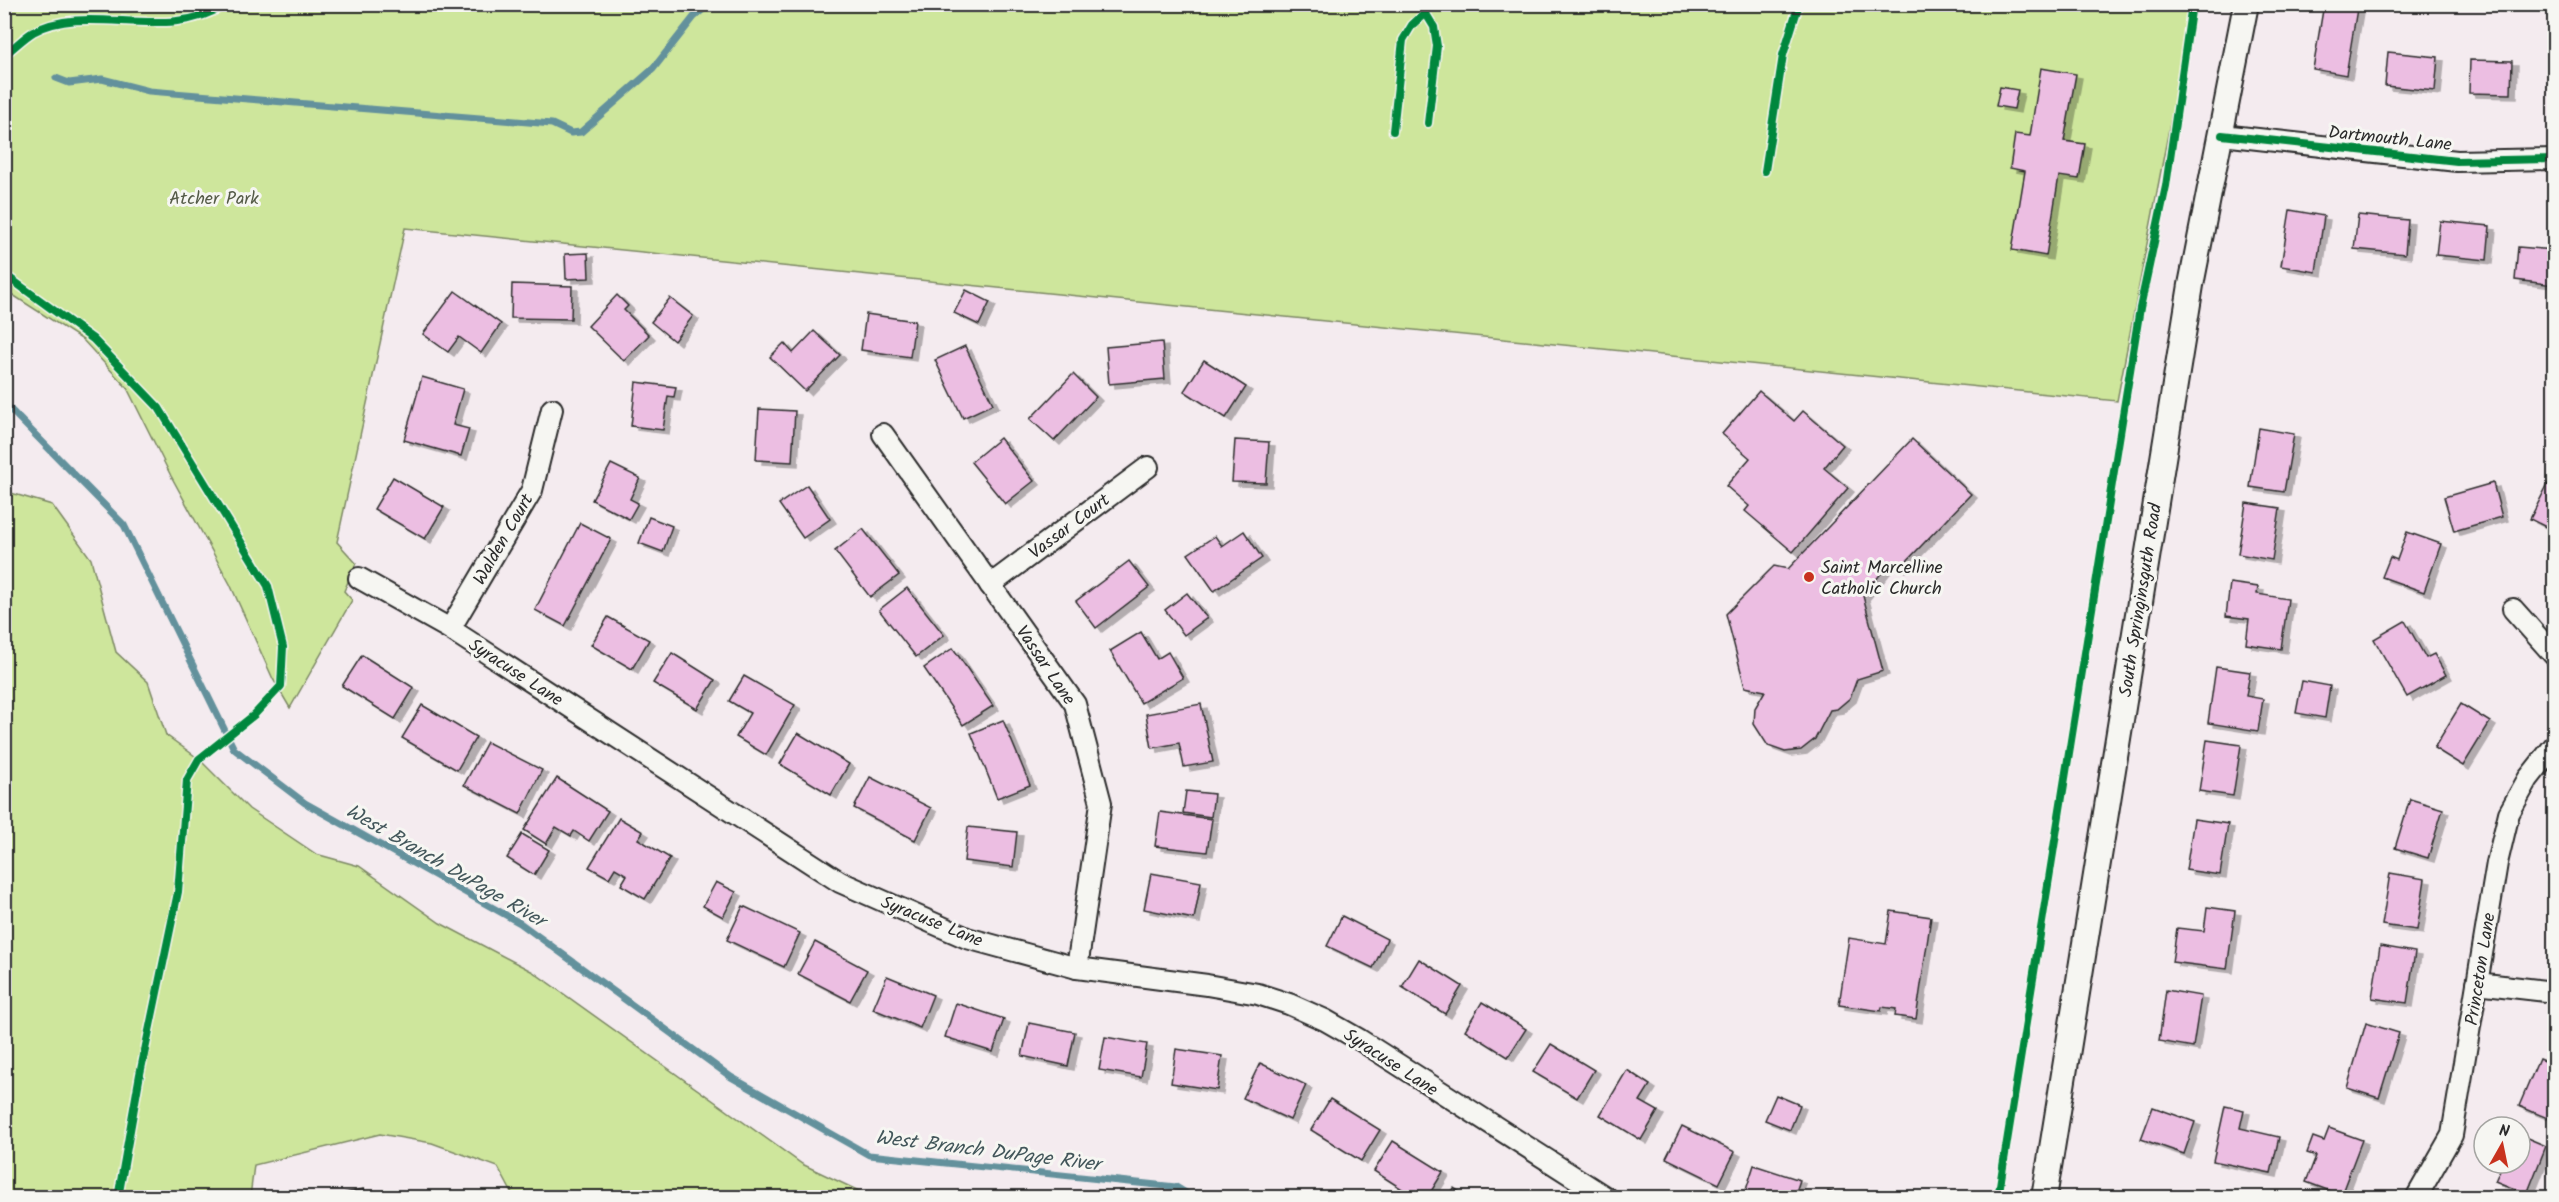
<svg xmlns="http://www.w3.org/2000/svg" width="2559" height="1202" viewBox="0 0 2559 1202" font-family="Kalam,sans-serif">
<defs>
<filter id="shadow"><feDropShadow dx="6" dy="4" stdDeviation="0" flood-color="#0004"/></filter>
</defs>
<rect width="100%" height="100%" fill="#f4ebef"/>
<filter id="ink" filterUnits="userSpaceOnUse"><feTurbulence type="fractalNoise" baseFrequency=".0167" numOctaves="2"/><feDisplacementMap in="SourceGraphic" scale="12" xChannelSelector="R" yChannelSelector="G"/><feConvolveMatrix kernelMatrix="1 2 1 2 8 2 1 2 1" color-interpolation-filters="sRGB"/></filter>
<g filter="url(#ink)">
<g fill="#cee69c" stroke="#7c8864" stroke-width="1.5">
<polygon points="2168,4 2192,8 2117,401 405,228 337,542 356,563 344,591 352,600 290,708 273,679 230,584 171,476 127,388 83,340 5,290 4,5"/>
<polygon points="4,491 52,505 91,559 116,652 148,682 166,735 199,759 249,809 316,854 359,866 440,923 533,972 802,1164 861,1192 931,1197 514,1197 498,1167 432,1143 380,1134 254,1165 250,1197 5,1197"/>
</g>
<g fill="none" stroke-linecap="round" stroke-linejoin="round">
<g stroke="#63919c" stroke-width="7">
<polyline points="56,78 69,83 102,79 149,91 552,124 571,133 581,132 653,69 694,17 709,4"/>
<polyline points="4,403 124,525 234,749 305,803 520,923 731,1077 869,1155 1176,1187 1194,1198"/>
</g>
</g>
<g fill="#ecbee2" stroke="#2b2b2b" stroke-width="1.5" filter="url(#shadow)">
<polygon points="2324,4 2357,9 2346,75 2313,69"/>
<polygon points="2554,42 2554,73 2551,73 2546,44"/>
<polygon points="2388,52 2438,57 2435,91 2385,86"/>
<polygon points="2470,60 2512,61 2511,94 2469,93"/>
<polygon points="2041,68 2076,74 2064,141 2085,144 2079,179 2059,176 2046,256 2012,250 2025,171 2010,168 2015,134 2030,136"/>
<polygon points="2000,87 2018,90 2014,109 1996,106"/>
<polygon points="2290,210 2324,216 2316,272 2281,266"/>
<polygon points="2358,215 2408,220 2405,254 2354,249"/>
<polygon points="2440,221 2490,226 2487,260 2436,255"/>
<polygon points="2518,247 2554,250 2554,285 2515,280"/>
<polygon points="588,253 589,278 566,279 565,254"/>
<polygon points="512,284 572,286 571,319 511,318"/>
<polygon points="966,290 990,302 979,325 954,313"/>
<polygon points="455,291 501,324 481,353 459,337 448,352 423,334"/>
<polygon points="617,295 628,306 624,310 649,335 624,361 588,326"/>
<polygon points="670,298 693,316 674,341 651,322"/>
<polygon points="866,314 915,321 910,357 861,350"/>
<polygon points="814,331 840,355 805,391 770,357 784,343 793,353"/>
<polygon points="1162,342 1165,379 1109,384 1106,347"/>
<polygon points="965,346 993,404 963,418 935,360"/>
<polygon points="1204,360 1246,387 1226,418 1184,391"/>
<polygon points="1073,374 1096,397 1054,441 1030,419"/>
<polygon points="422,377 463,389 453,425 469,429 461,456 404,440"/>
<polygon points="636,382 676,387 674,397 668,396 663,430 631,426"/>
<polygon points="1759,391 1794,421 1803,411 1843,445 1824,468 1848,488 1793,552 1745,511 1749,506 1726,486 1750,458 1722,434"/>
<polygon points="759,409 795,411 792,462 756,460"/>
<polygon points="2259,428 2294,434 2284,492 2250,487"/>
<polygon points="1000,438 1034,481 1005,504 971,462"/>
<polygon points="1912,439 1971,494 1900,568 1891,561 1863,596 1883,671 1857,679 1850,698 1837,709 1830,710 1815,739 1801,750 1785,752 1768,746 1754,724 1755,708 1765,691 1745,687 1726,614 1774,566 1788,569"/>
<polygon points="1235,440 1269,442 1266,483 1232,482"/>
<polygon points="611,464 640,478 630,499 638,503 629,519 592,500"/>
<polygon points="2554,472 2554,531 2530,519"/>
<polygon points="393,477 444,507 425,539 374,509"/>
<polygon points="2493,483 2502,517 2454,531 2444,497"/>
<polygon points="807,485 830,519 803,538 779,504"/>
<polygon points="2246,503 2280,508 2272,560 2238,554"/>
<polygon points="649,517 672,526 663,552 639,543"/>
<polygon points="580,523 611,539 565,626 535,610"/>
<polygon points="863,529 899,575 870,597 835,551"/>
<polygon points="1244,531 1262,558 1214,591 1188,554 1215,536 1222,546"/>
<polygon points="2407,532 2441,544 2424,592 2382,577 2390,557 2397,560"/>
<polygon points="1129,561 1149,587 1096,628 1076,601"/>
<polygon points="2230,583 2258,587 2257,594 2288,599 2281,649 2246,644 2249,619 2226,616"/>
<polygon points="907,588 944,635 916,657 879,610"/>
<polygon points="1187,593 1207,618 1184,635 1165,610"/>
<polygon points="608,617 649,640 632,669 591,645"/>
<polygon points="2405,621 2426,658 2434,654 2446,675 2407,697 2374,639"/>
<polygon points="1141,632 1157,659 1168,652 1183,678 1141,703 1110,651"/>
<polygon points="953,648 993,706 963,725 924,668"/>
<polygon points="672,653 715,680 697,709 653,683"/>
<polygon points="362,655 414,688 395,719 342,686"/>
<polygon points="2216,667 2250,672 2246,696 2263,699 2258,731 2208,723"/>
<polygon points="744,676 795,705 766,755 736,737 750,713 729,701"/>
<polygon points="2302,681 2330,686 2325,718 2296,713"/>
<polygon points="1201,704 1213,762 1184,767 1179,743 1152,748 1146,714"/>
<polygon points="2461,704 2490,722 2463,766 2434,748"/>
<polygon points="422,705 476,737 457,770 402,738"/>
<polygon points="1003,720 1030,785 997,798 971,733"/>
<polygon points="798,733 849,764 831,795 780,764"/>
<polygon points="2207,740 2241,745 2233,796 2199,791"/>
<polygon points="487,742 542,770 520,814 464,785"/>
<polygon points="870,777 931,808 915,840 854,808"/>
<polygon points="557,778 608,811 589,841 574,831 571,836 556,827 546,844 524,830"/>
<polygon points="1186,791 1214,794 1211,817 1183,813"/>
<polygon points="2410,799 2443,809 2428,858 2395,848"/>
<polygon points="1160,812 1212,819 1207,852 1155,846"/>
<polygon points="619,818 643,832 638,839 670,858 645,899 621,885 627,875 615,868 609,878 589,867"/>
<polygon points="2194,819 2228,824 2220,875 2186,870"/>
<polygon points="968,827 1017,832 1013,867 964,861"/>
<polygon points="522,834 549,850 534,875 507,858"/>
<polygon points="1151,873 1201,882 1194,919 1144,909"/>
<polygon points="2390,873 2425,879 2417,930 2382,925"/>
<polygon points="716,882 736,892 723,917 703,906"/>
<polygon points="743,906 800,933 784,967 727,940"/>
<polygon points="2207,907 2235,911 2227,969 2172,962 2177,928 2204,931"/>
<polygon points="1891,911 1931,917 1916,1019 1895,1016 1896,1009 1882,1007 1881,1011 1839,1005 1849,938 1886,944"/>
<polygon points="1342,916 1387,939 1373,968 1327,946"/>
<polygon points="815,942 867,970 850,1001 798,974"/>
<polygon points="2380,946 2415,952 2407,1003 2372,998"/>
<polygon points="1419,959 1462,986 1445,1014 1402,987"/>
<polygon points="887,976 933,995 920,1028 873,1009"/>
<polygon points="2166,990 2201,996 2193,1047 2159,1041"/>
<polygon points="1482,1002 1526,1029 1508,1057 1465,1030"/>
<polygon points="956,1003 1004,1019 993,1052 945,1037"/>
<polygon points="1029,1023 1075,1032 1068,1066 1022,1056"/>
<polygon points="2366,1023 2399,1033 2379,1098 2347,1088"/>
<polygon points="1105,1037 1147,1044 1141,1077 1099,1070"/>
<polygon points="1551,1044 1594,1070 1577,1098 1533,1072"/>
<polygon points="1176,1049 1222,1056 1217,1090 1171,1083"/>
<polygon points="2539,1059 2554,1065 2552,1120 2519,1106"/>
<polygon points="1260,1063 1306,1085 1290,1120 1243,1098"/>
<polygon points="1627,1070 1650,1085 1640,1101 1658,1111 1641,1140 1600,1115"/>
<polygon points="1776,1095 1800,1105 1790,1130 1765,1120"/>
<polygon points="1330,1099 1380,1130 1361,1161 1311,1130"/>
<polygon points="2225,1106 2244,1110 2240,1128 2279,1137 2271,1173 2213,1161"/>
<polygon points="2153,1107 2195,1122 2184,1154 2141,1139"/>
<polygon points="1682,1126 1735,1152 1719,1184 1666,1158"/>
<polygon points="2329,1128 2362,1140 2341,1195 2306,1182 2316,1156 2307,1153 2313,1137 2324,1141"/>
<polygon points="2520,1135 2546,1146 2527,1194 2495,1181 2503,1163 2520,1163"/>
<polygon points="1393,1141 1443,1172 1427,1198 1416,1198 1374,1171"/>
<polygon points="1754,1165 1800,1180 1794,1198 1744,1196"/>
<polygon points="1454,1188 1469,1198 1448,1198"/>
<polygon points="364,1189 366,1198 346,1198 345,1193"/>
<polygon points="1828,1191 1852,1198 1826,1198"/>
</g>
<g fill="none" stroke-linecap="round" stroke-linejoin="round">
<g stroke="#2b2b2b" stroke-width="24">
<g id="minor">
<polyline points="2222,135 2457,161 2554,159"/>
<polyline points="883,434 1075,704 1101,803 1077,968"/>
<polyline points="359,578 450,629 840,882 967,938 1077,968 1207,985 1258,994 1289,1004 1325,1020 1360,1040 1607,1198"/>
<polyline points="990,585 1148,467"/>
<polyline points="2513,609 2554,655"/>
<polyline points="450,629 532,490 552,409"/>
<polyline points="2477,983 2554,992"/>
<polyline points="2416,1198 2452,1135 2497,863 2509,813 2528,779 2554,746"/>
</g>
</g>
<g stroke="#2b2b2b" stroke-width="28">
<polyline id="tertiary" points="2044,1198 2191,285 2246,4"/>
</g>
<use href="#minor" stroke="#f6f6f2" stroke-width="20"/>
<use href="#tertiary" stroke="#f6f6f2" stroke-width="24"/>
<g stroke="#f6f6f2" stroke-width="11">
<g id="cycleway">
<polyline points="1420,4 1434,27 1437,46 1428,123"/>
<path d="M 4,55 C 14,48 23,38 33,32 C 89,1 166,44 226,4"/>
<polyline points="1393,131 1403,40 1412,25 1425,13"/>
<polyline points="2222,135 2457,161 2554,159"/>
<polyline points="1765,171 1783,55 1799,4"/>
<polyline points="4,274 93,339 159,408 268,586 283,647 281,686 254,715 199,759 187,780 178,892 140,1074 118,1198"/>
<polyline points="1998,1198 2140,308 2166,186 2192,4"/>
</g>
</g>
<use href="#cycleway" stroke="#00873e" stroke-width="8"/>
</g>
</g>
<circle fill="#c8321e" stroke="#f6f6f2" stroke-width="2" cx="1809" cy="577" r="6"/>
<g text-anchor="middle" stroke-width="6" stroke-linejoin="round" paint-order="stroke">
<g font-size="18" fill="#2b2b2b" stroke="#f6f6f2">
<text transform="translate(2390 138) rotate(6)" y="6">Dartmouth Lane</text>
<text transform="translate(1069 526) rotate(-37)" y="6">Vassar Court</text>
<text transform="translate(503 539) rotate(-60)" y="6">Walden Court</text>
<text transform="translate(2140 600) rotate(-81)" y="6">South Springinsguth Road</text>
<text transform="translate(1046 665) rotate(56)" y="6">Vassar Lane</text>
<text transform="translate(516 672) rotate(33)" y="6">Syracuse Lane</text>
<text transform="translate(932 921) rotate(22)" y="6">Syracuse Lane</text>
<text transform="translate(2480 969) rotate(-81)" y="6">Princeton Lane</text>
<text transform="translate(1391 1062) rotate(33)" y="6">Syracuse Lane</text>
</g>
<g font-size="18" fill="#545a47" stroke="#f6f6f2">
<text x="214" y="204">Atcher Park</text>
</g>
<g font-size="18" fill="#2b2b2b" stroke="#f6f6f2" text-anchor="start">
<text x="1821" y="573">Saint Marcelline<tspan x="1821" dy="21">Catholic Church</tspan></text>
</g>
<g font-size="20" font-style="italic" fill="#42565a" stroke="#f6f6f2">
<text transform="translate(446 865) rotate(30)" y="7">West Branch DuPage River</text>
<text transform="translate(988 1150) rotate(7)" y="7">West Branch DuPage River</text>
</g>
</g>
<rect width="2559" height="1202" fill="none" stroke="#f6f6f2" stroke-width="24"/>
<rect x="12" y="12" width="2535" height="1178" fill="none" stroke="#2b2b2b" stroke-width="2" filter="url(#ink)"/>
<g transform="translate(2502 1145) rotate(9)"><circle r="28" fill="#f6f6f2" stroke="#a5a5a2" stroke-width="1.5"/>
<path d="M0-4.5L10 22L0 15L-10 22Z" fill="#c8321e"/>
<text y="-9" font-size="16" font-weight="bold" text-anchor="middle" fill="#2b2b2b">N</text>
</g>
</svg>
